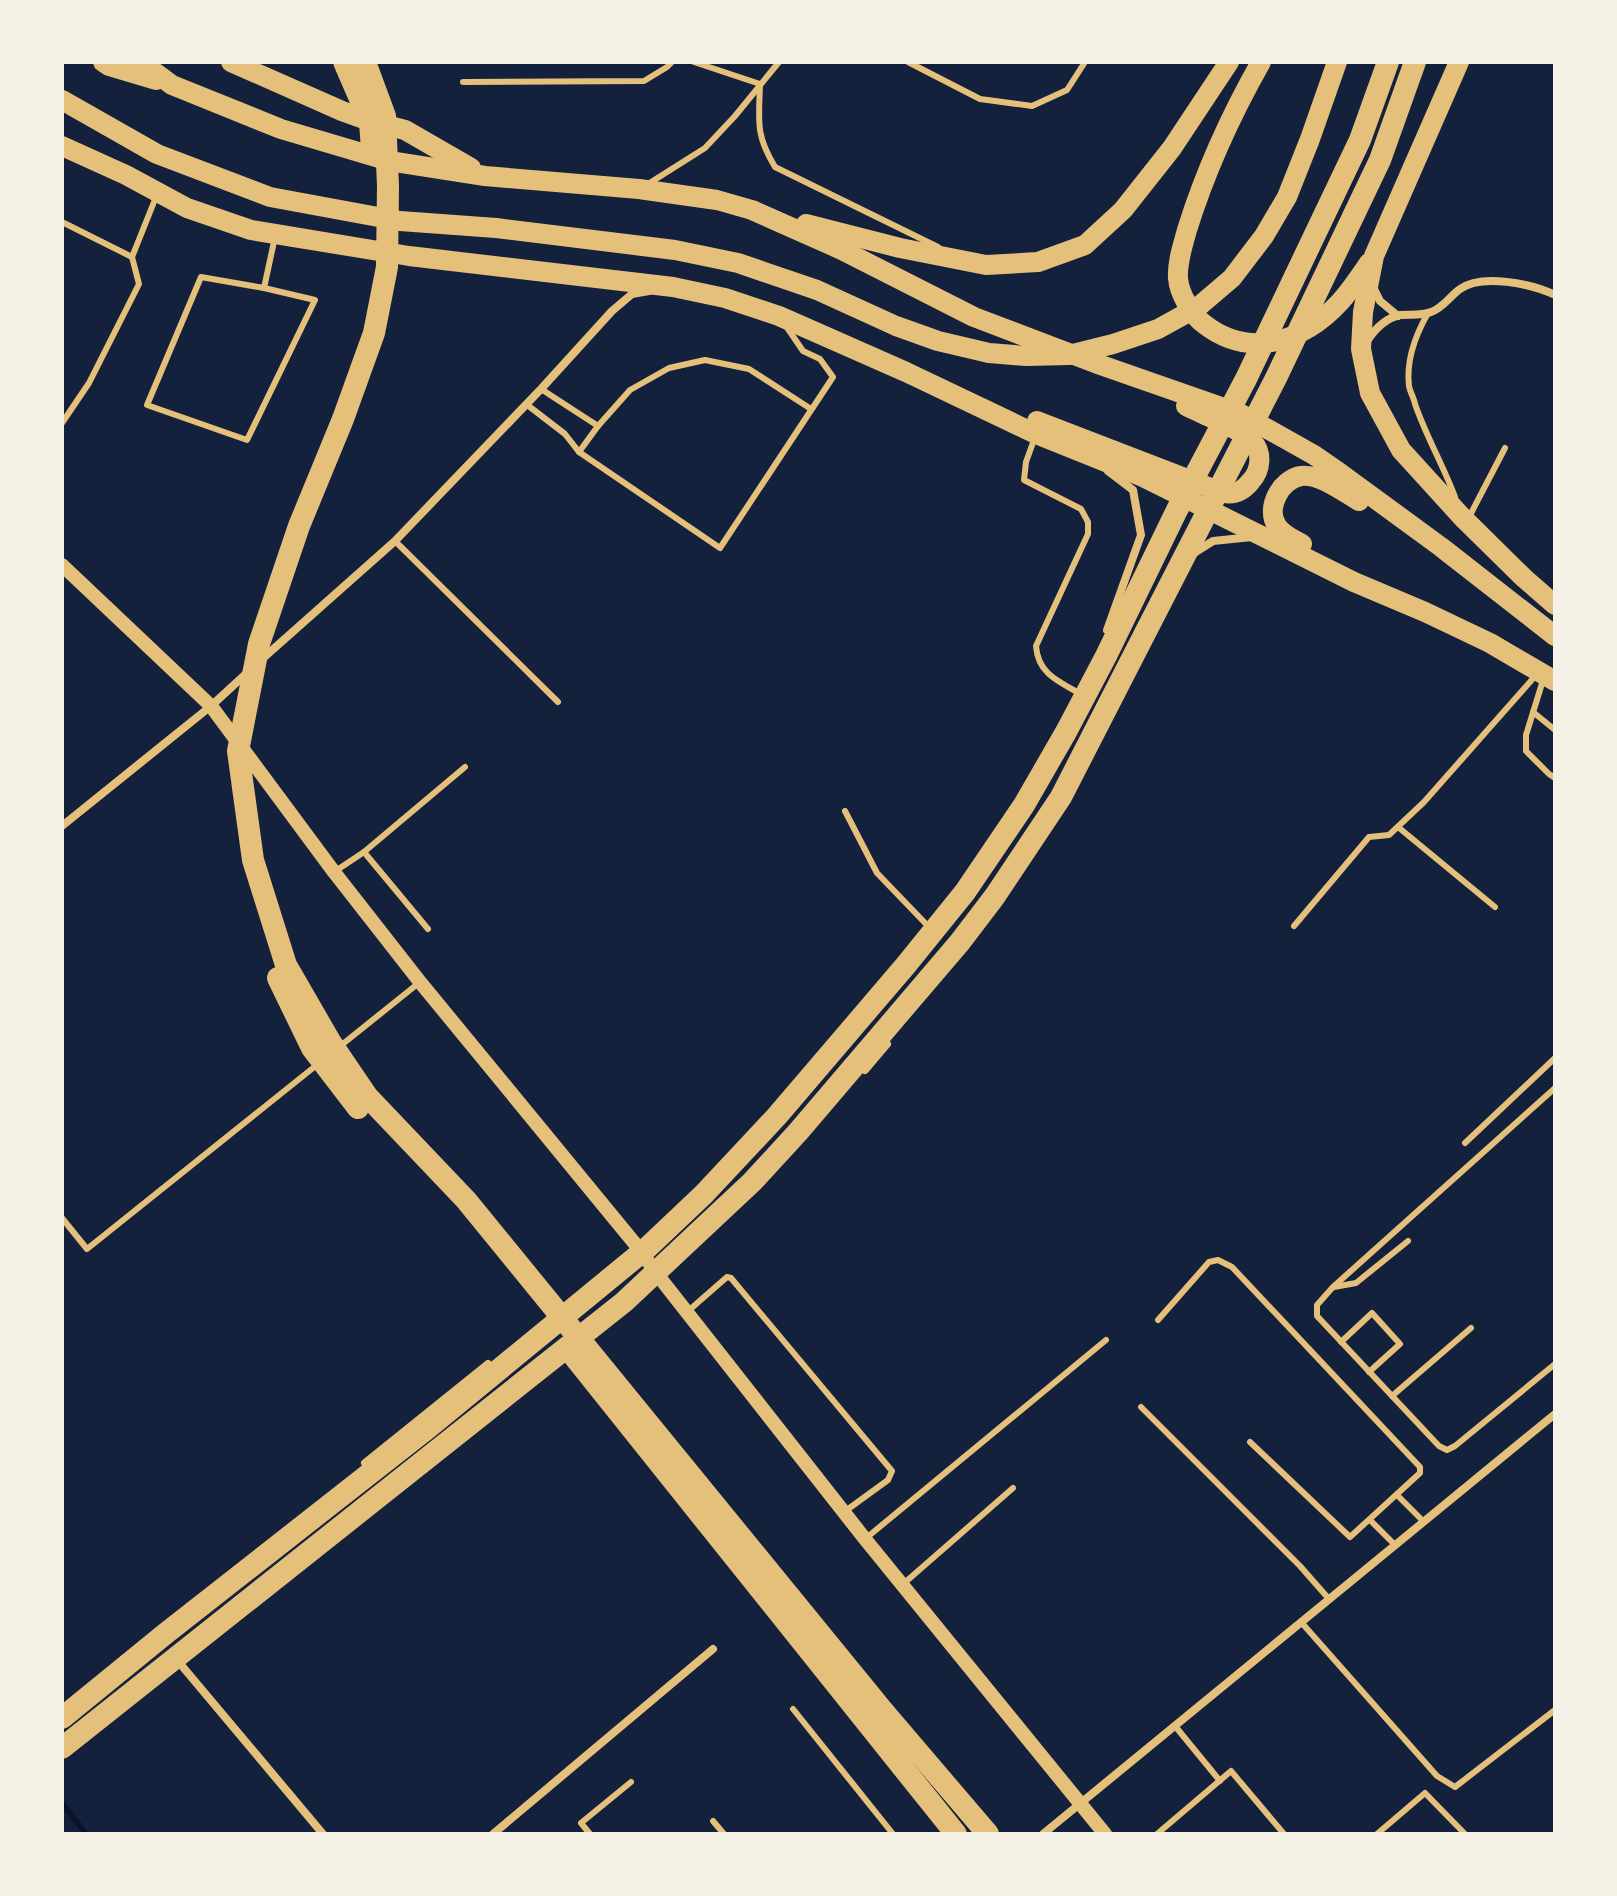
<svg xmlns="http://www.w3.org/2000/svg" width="1617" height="1896" viewBox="0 0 1617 1896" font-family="Montserrat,sans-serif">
<rect width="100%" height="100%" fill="#14213d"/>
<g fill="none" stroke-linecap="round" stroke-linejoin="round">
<polyline stroke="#0b132b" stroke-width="6" points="62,1803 86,1834"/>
<g stroke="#e5c07b" stroke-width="6">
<polyline points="694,62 760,84"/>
<polyline points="908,62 980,99 1032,106 1067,90 1085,62"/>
<polyline points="463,82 644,81 667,67 672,62"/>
<path d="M 760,84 C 759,121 755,134 775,167 L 938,247"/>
<polyline points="648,184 705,148 735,116 779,62"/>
<polyline points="62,222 132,257"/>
<polygon points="201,277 264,288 315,300 247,440 147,405"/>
<polyline points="264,288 275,237"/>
<path d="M 1428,313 C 1416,334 1406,361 1409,386 C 1410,392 1414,398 1415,404 C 1426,436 1443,465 1455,497"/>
<polyline points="786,326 803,351 820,359 833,377 720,548 579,452 598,426 630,390 669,368 705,360 749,369 811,409"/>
<polyline points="541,389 598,426"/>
<polyline points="526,404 565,434 579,452"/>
<polyline points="62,423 89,383 139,284 132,257 156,197"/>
<path d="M 1035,437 L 1026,462 L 1024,480 L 1081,509 L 1088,522 L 1088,534 L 1036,646 C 1038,673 1057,681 1079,693"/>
<polyline points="1468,519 1505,448"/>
<polyline points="395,541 558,702"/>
<polyline points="1544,677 1526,735 1526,751 1549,774 1555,778"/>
<polyline points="1533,712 1555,730"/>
<polyline points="845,811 877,873 927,925"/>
<polyline points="1398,827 1495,907"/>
<polyline points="364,852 428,929"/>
<polyline points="334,872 364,852 465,767"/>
<polyline points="1294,926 1369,837 1389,835 1424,802 1537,674"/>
<polyline points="339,1047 420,982"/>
<polyline points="1555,1088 1333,1287 1317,1305 1317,1316 1439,1446 1447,1450 1455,1446 1555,1364"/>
<polyline points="1465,1143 1555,1058"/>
<polyline points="62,1218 87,1249 318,1064"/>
<polyline points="1334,1287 1356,1283 1408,1241"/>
<polyline points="687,1312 727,1277 731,1278 892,1471 888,1480 844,1512"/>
<polyline points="1158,1320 1209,1262 1218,1260 1232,1267 1420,1467 1420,1473 1350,1537 1250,1442"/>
<polyline points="1341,1342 1372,1313 1400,1344 1369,1372"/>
<polyline points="1392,1396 1471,1328"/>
<polyline points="1141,1407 1300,1566 1329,1599"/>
<polyline points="1397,1495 1424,1522"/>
<polyline points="1370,1520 1395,1545"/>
<polyline points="865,1539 1106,1340"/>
<polyline points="902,1585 1013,1488"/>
<polyline points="1301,1622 1437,1776 1455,1787 1555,1710"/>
<polyline points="793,1709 893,1834"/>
<polyline points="1175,1726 1220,1781"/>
<polyline points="713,1821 724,1834"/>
<polyline points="590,1834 581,1823 631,1782"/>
<polyline points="1157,1834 1231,1771 1284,1834"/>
<polyline points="1377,1834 1425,1793 1465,1834"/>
</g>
<g stroke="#e5c07b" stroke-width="8">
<polyline points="1373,287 1380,301 1398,316"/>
<path d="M 1367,341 C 1375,329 1386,318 1400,315 C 1411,314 1421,316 1431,312 C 1443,308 1450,296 1460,289 C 1482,273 1532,284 1555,295"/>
<polyline points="1194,553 1213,541 1252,537"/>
<polyline points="1107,630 1141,535 1133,490 1108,471"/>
<polyline points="261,660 395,541 541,389 612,311 632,294 649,291"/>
<polyline points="62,826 211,706 248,672"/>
<polyline points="865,1070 887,1044"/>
<polyline points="365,1463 488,1364"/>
<polyline points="177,1660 323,1834"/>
<polyline points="493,1834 713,1649"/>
<polyline points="1043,1834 1555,1414"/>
</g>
<polyline stroke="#e5c07b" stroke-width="14" points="62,565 211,706 334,872 420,982 636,1245 660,1278 865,1539 1105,1834"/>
<g stroke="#e5c07b" stroke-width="20">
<polyline points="103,62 109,66 156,80"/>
<polyline points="141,62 172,85 281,129 389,161 485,176 639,189 717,200 752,210 842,250 974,317 1095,363 1241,414 1314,455 1340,473 1441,547 1555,636"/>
<polyline points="231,62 342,111 367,120 405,130 471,168"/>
<path d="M 1261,62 C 1231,115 1205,172 1187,230 C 1183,245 1177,262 1178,278 C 1179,294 1192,315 1204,324 C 1250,360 1304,341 1340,302 C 1351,290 1360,276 1369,263"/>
<polyline points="1459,62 1374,256 1363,312 1361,349 1370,393 1401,450 1462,517 1524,578 1555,605"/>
<polyline points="62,100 157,154 270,197 400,221 496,228 675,250 738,263 817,290 896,326 938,341 989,353 1026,356 1069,355 1113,344 1158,329 1198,307 1232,278 1264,236 1287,197 1310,139 1337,62"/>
<polyline points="62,146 126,175 187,208 251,230 409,256 673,287 725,298 779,316 906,372 1036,434 1143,477 1354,582 1425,612 1490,643 1555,681"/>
<polyline points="806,224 900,248 986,265 1038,262 1085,245 1123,210 1172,148 1229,62"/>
<path d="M 1037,421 L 1224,493 C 1236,495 1244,490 1251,481 C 1261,470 1263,452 1252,441 C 1240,428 1203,415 1186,406"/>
<path d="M 1302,544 C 1293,539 1283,535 1277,526 C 1265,508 1281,479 1301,476 C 1321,474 1343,492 1359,501"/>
</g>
<g stroke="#e5c07b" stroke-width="22">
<polyline points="344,62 370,122 372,150"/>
<polyline points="365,62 385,116 388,186 387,267 374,333 343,419 299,526 259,644 238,751 253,860 286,965 331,1043 367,1096 466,1200 883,1711 988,1834"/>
<polyline points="278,978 312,1048 358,1108"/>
<polyline points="572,1354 956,1834"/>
<polyline points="62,1718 165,1634 429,1427 647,1248 704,1194 777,1116 906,965 965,892 1024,805 1066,732 1106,656 1177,510 1246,379 1360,140 1388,62"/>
<polyline points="62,1748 624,1302 752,1182 798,1132 960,942 995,896 1061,797 1276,378 1380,160 1415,62"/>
</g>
</g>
<rect width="1617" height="1896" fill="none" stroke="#f6f1e7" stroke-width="128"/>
</svg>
